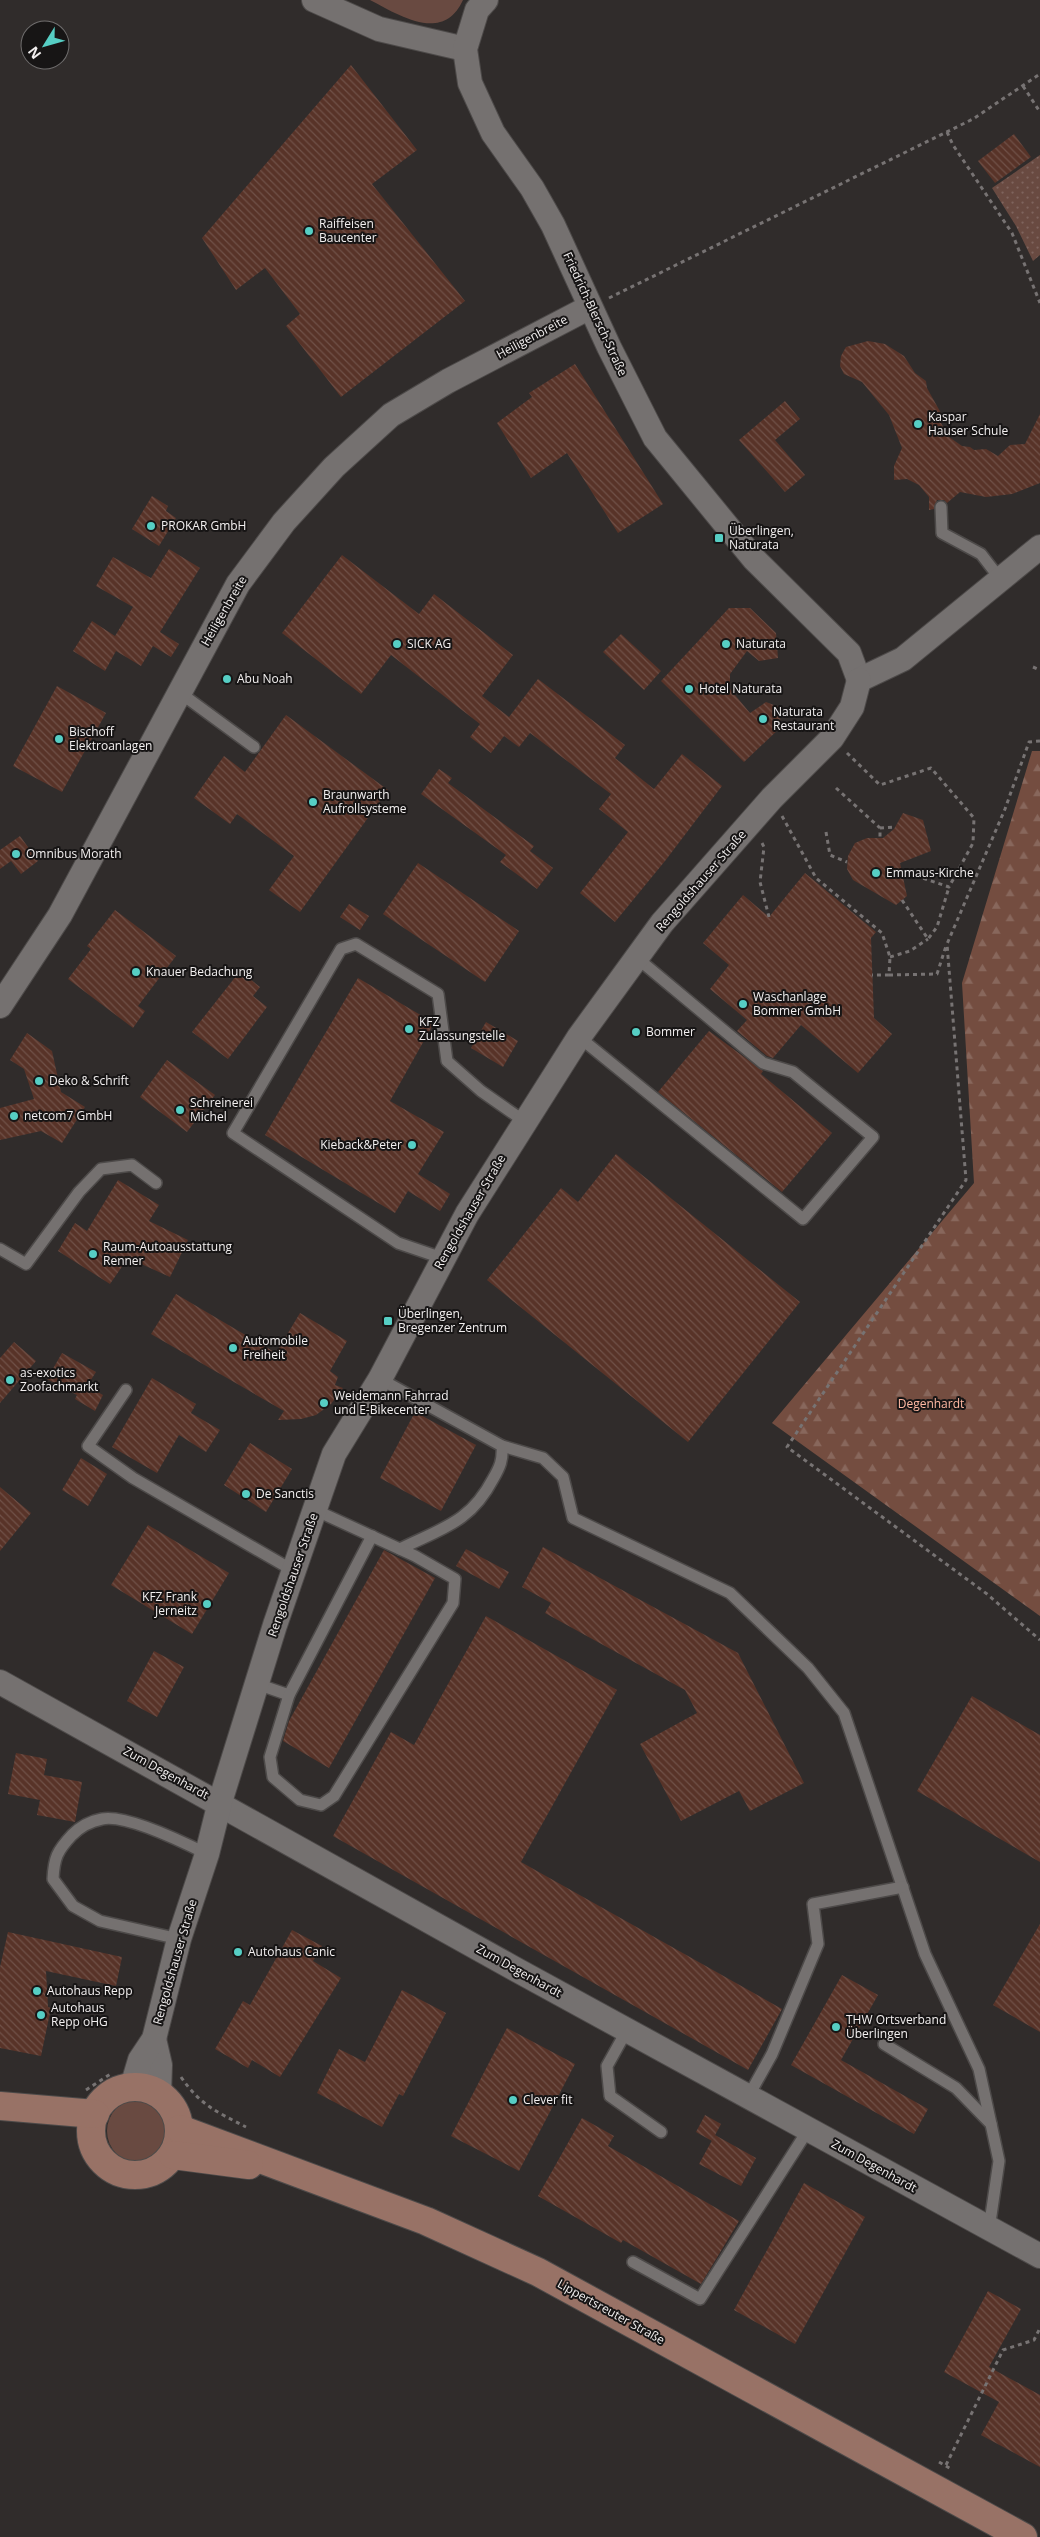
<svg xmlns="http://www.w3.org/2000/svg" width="1040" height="2537" viewBox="0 0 1040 2537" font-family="'Open Sans',sans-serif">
<defs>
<pattern id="forest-firs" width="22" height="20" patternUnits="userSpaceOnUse" patternTransform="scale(1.25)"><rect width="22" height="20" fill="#744d40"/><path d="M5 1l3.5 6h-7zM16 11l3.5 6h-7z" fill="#88675c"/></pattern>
<pattern id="garden-dots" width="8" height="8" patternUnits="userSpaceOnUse" patternTransform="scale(1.25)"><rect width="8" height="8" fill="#694a41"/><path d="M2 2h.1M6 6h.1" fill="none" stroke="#7f645d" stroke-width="1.8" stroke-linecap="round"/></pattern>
<pattern id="building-back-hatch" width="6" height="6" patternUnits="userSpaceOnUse" patternTransform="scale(1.25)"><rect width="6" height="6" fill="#583328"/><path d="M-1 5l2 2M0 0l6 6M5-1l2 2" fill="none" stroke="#705148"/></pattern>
</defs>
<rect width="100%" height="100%" fill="#302c2b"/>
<g fill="#694a41">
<path d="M 370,0 L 463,0 C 443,44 399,15 370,0 Z"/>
<circle cx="139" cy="2131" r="32"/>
</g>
<polygon fill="url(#forest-firs)" points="1032,751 1040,751 1040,1616 772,1423 974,1183 962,983"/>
<polygon fill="url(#garden-dots)" points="1040,155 1040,255 1033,261 1016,226 992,188"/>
<g fill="url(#building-back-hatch)">
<polygon points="351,65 417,150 372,184 465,301 341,397 286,326 300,314 265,268 236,290 202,238"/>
<polygon points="1014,134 1031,157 995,183 978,161"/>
<polygon points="868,341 885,344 904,356 915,373 926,381 927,388 942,415 941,423 949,437 962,446 970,447 974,450 986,449 998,456 1010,445 1025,444 1040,414 1040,483 1012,494 986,497 960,492 947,503 944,500 937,500 934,509 929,510 929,497 919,485 907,479 894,480 894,466 902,448 889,415 862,382 844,374 840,366 841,356 846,347"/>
<polygon points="575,364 663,504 618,533 567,453 531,478 497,423 532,397 529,393"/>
<polygon points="785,401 800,419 775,440 805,475 785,492 739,440"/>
<polygon points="152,496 168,506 166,511 176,518 159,546 132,529"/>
<polygon points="169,549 200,568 160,632 179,644 171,657 153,646 141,666 116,651 105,671 73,651 92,621 115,636 133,607 96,586 113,557 151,578"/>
<polygon points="342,555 419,614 434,594 513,655 482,696 509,717 538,679 625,745 615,758 654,789 682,754 722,786 665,861 615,922 580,893 628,832 599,809 611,794 530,733 519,747 504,736 491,753 470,737 480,724 391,655 361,694 282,633"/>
<polygon points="729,608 750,608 776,633 778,658 759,661 747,651 730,674 730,689 750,713 766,702 779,707 781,727 744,762 661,681"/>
<polygon points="621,634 661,671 644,690 603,652"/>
<polygon points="57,686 106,713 62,792 13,766"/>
<polygon points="286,715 388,790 300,912 269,890 294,856 237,814 230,824 194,798 224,756 245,772"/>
<polygon points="439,769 452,778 448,783 534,846 530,851 553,868 537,889 500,862 506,855 421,794"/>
<polygon points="903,813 923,820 931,851 900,863 907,896 896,905 853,880 847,869 848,856 855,843 867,838 883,838 894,829"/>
<polygon points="20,836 38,861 21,874 11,861 0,869 0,850"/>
<polygon points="418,863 519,931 485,982 383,914"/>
<polygon points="805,873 876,932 871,938 874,1018 892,1034 858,1073 801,1025 773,1058 767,1056 737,1031 747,1020 710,989 729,965 703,943 743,895 769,917"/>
<polygon points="349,904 369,916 360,930 340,917"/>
<polygon points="115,910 176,956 138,1006 145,1011 133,1028 68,979 91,949 87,946"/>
<polygon points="240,971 260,987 253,996 267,1007 228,1059 192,1032"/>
<polygon points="358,978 434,1023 390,1101 444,1132 418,1174 450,1194 440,1211 408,1191 395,1213 265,1135"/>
<polygon points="486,1022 518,1041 503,1067 471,1048"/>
<polygon points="709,1031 763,1071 761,1074 832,1133 782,1192 658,1092"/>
<polygon points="27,1033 52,1051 61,1092 85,1107 62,1143 41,1131 0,1140 0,1108 34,1099 24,1069 10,1060"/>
<polygon points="167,1060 215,1095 187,1132 140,1097"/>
<polygon points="616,1154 800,1302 688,1442 487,1280 561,1188 578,1202"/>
<polygon points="118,1180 159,1205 149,1221 188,1240 170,1277 128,1258 110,1284 58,1251 75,1223 87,1231"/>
<polygon points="176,1294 276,1353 300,1313 347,1341 330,1371 338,1377 335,1385 343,1388 331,1404 316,1415 301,1419 278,1420 284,1411 151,1334"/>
<polygon points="14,1342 36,1361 0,1403 0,1358"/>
<polygon points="62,1353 96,1372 87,1386 103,1395 95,1411 75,1399 77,1395 47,1379"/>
<polygon points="152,1378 196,1404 191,1413 220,1430 206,1452 179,1435 157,1473 112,1447"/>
<polygon points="415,1412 476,1445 441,1511 380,1478"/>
<polygon points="250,1443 292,1469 266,1512 224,1485"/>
<polygon points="81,1458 107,1474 88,1506 62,1490"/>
<polygon points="0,1487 31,1513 0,1551"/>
<polygon points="148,1525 229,1573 192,1634 111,1585"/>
<polygon points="543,1547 738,1653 804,1783 750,1811 739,1791 681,1821 640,1744 697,1713 685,1690 545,1613 551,1603 522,1587"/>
<polygon points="466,1549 509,1572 499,1589 456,1566"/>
<polygon points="384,1550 435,1578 329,1768 283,1741 289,1721"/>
<polygon points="486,1616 617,1690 521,1862 782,2009 748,2070 333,1836 391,1732 414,1745"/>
<polygon points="154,1651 184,1667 157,1717 127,1701"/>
<polygon points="972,1696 1040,1735 1040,1862 917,1791"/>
<polygon points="16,1753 47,1759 44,1775 82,1782 75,1822 37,1815 40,1800 8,1794"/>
<polygon points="1040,1924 1040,2032 993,2005"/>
<polygon points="292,1930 322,1946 313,1961 341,1978 280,2077 252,2060 248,2068 215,2049 243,2001 250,2005"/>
<polygon points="8,1932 122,1957 116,1986 46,1971 48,2007 51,2008 41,2056 0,2048 0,1967"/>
<polygon points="842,1975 878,1995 841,2060 928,2109 914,2134 791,2065"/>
<polygon points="402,1990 446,2013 403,2096 399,2094 382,2127 317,2093 339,2049 365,2062"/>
<polygon points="507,2028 575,2064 519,2171 451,2136"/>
<polygon points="705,2115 721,2124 712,2141 696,2132"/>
<polygon points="582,2118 614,2136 608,2146 739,2221 701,2284 623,2240 621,2243 538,2196"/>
<polygon points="715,2135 756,2158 741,2186 699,2164"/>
<polygon points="804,2183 865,2217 795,2344 734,2310"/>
<polygon points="988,2291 1021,2309 989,2367 1040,2395 1040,2467 981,2435 999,2402 944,2372"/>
</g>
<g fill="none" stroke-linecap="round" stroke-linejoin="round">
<g stroke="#4d4a49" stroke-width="14">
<g id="lane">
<polyline points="941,507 942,533 981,554 1001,580"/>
<polyline points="179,692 254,747"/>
<polyline points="579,1037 803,1219 873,1137 793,1072 763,1063 637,958"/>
<polyline points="0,1249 26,1264 79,1192 101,1169 132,1165 156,1183"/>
<polyline points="442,1258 398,1243 233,1133 341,949 356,944 438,994 447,1061 481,1091 524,1121"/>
<path d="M 380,1379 L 502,1446 C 503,1460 500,1467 493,1479 C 470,1523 442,1528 400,1549"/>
<polyline points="126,1390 88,1446 133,1478 294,1571"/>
<polyline points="502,1446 543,1458 563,1477 573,1518 730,1593 808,1668 844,1713 925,1954 979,2069 991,2124"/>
<polyline points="257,1684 289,1695 372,1536"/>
<polyline points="289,1695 270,1757 273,1777 300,1800 321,1805 334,1796 453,1603 455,1579 415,1556 315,1510"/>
<path d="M 179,1939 L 100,1921 L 73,1906 L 53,1879 C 54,1858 57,1851 72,1835 C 80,1827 91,1821 102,1819 C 126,1814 185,1843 207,1854"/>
<polyline points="627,2030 607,2066 610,2096 661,2132"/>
<polyline points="884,2044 956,2088 991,2124 999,2161 989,2229"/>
<polyline points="748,2097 772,2054 818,1944 813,1904 903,1887"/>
<polyline points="633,2262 700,2299 808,2130"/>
</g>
</g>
<g stroke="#4d4a49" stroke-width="26">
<g id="street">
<polyline points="314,0 379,29 465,49"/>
<polyline points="486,0 477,10 465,49 470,83 493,133 532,188 553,225 609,347 655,438 754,559 849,653 859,680"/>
<polyline points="859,680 903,659 1040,547"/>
<polyline points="0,1006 60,915 238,584 284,522 334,467 391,415 448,381 590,307"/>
<polyline points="0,1682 515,1969 1040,2256"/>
<polyline points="154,2039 160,2065 159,2094"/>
<polyline points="132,2087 140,2060 154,2039 179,1939 207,1854 220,1802 275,1625 334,1454 380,1379 467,1214 579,1037 662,923 772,798 832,738 852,707 859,680"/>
</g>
</g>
<g stroke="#4d4a49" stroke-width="30">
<g id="secondary">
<circle cx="135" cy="2131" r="44"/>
<polyline points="0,2106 95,2114"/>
<polyline points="180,2129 426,2221 538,2272 1023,2537"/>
<polyline points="173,2155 249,2165"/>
</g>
</g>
<g stroke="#777373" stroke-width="3" stroke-dasharray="4 4" stroke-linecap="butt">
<polyline points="1023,86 1040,112"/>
<polyline points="947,132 953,145 1012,233 1040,303"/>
<polyline points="609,298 973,119 1040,74"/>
<polyline points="1033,667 1040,670"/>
<polyline points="1040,741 1029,742 1005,809 947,944 966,1180 787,1447 987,1594 1040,1640"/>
<polyline points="847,753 880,785 931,768 974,818 973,843 949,887 902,871"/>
<polyline points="836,788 880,828 880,838"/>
<polyline points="782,816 816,878 882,933 890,957 889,975 872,975"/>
<polyline points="880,828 895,827"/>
<polyline points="826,832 830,855 847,862"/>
<polyline points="762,843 764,847 760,882 769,917"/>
<polyline points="902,900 928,939 937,927 949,887"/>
<polyline points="890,957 910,951 928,939"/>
<polyline points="889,975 937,974 946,946"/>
<path d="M 181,2077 C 200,2105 217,2112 246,2127"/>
<polyline points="86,2090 112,2073"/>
<polyline points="939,2462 951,2469"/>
<polyline points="946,2465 1003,2350 1034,2340 1040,2328"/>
</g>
<use href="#lane" stroke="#757170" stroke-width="11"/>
<use href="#street" stroke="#757170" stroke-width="24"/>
<use href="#secondary" stroke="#987266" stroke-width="28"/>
</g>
<g fill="#56cec4" stroke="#171515" stroke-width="2">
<circle cx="309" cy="231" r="5"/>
<circle cx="918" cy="424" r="5"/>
<circle cx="151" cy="526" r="5"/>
<rect x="714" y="533" width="10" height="10" rx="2.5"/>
<circle cx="397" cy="644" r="5"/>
<circle cx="726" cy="644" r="5"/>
<circle cx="227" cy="679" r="5"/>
<circle cx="689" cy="689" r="5"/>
<circle cx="763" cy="719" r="5"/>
<circle cx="59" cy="739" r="5"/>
<circle cx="313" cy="802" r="5"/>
<circle cx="16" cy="854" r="5"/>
<circle cx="876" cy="873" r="5"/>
<circle cx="136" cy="972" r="5"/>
<circle cx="743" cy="1004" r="5"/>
<circle cx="409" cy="1029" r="5"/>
<circle cx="636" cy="1032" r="5"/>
<circle cx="39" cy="1081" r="5"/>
<circle cx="180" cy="1110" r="5"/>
<circle cx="14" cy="1116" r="5"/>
<circle cx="412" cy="1145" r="5"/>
<circle cx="93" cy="1254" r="5"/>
<rect x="383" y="1316" width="10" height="10" rx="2.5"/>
<circle cx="233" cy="1348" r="5"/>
<circle cx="10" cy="1380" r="5"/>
<circle cx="324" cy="1403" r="5"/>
<circle cx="246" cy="1494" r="5"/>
<circle cx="207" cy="1604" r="5"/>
<circle cx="238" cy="1952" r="5"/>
<circle cx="37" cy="1991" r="5"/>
<circle cx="41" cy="2015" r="5"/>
<circle cx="836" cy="2027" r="5"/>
<circle cx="513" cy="2100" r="5"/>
</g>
<g text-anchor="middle" stroke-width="4" stroke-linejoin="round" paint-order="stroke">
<g font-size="12" fill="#f3f0f0" stroke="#171515" text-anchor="start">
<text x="319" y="228">Raiffeisen<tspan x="319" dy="14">Baucenter</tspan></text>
<text x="928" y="421">Kaspar<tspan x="928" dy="14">Hauser Schule</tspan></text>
<text x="161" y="530">PROKAR GmbH</text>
<text x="729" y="535">Überlingen,<tspan x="729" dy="14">Naturata</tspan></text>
<text x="407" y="648">SICK AG</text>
<text x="736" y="648">Naturata</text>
<text x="237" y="683">Abu Noah</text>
<text x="699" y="693">Hotel Naturata</text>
<text x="773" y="716">Naturata<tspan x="773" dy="14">Restaurant</tspan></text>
<text x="69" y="736">Bischoff<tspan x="69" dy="14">Elektroanlagen</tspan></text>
<text x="323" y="799">Braunwarth<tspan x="323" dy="14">Aufrollsysteme</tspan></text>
<text x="26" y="858">Omnibus Morath</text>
<text x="886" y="877">Emmaus-Kirche</text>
<text x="146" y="976">Knauer Bedachung</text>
<text x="753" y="1001">Waschanlage<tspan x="753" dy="14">Bommer GmbH</tspan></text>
<text x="419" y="1026">KFZ<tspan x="419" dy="14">Zulassungstelle</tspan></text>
<text x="646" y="1036">Bommer</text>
<text x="49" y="1085">Deko &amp; Schrift</text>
<text x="190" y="1107">Schreinerei<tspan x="190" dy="14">Michel</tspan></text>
<text x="24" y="1120">netcom7 GmbH</text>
<text x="402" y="1149" text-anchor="end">Kieback&amp;Peter</text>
<text x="103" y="1251">Raum-Autoausstattung<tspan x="103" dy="14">Renner</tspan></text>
<text x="398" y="1318">Überlingen,<tspan x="398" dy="14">Bregenzer Zentrum</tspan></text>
<text x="243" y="1345">Automobile<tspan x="243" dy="14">Freiheit</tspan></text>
<text x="20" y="1377">as-exotics<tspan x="20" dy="14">Zoofachmarkt</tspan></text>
<text x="334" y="1400">Weidemann Fahrrad<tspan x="334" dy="14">und E-Bikecenter</tspan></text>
<text x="256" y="1498">De Sanctis</text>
<text x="197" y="1601" text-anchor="end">KFZ Frank<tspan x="197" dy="14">Jerneitz</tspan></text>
<text x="248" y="1956">Autohaus Canic</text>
<text x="47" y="1995">Autohaus Repp</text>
<text x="51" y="2012">Autohaus<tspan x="51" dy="14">Repp oHG</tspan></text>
<text x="846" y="2024">THW Ortsverband<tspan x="846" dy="14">Überlingen</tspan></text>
<text x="523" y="2104">Clever fit</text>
</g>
<g font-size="12" fill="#f3f0f0" stroke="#171515">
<text transform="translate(595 314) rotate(65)" y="4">Friedrich-Blersch-Straße</text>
<text transform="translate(532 337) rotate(-28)" y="4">Heiligenbreite</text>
<text transform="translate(224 611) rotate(-60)" y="4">Heiligenbreite</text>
<text transform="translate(701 881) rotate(-49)" y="4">Rengoldshauser Straße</text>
<text transform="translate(470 1212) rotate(-60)" y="4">Rengoldshauser Straße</text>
<text transform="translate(293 1575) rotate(-71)" y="4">Rengoldshauser Straße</text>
<text transform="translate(166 1773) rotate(29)" y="4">Zum Degenhardt</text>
<text transform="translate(175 1962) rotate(-74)" y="4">Rengoldshauser Straße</text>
<text transform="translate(519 1971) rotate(29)" y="4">Zum Degenhardt</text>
<text transform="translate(874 2166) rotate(29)" y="4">Zum Degenhardt</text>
<text transform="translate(611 2312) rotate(29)" y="4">Lippertsreuter Straße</text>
</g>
<g font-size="12" fill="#ffb9a3" stroke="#171515">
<text x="931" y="1408">Degenhardt</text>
</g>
</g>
<g transform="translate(45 45) rotate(233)"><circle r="24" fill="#171515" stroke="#6f6d6d"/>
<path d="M0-4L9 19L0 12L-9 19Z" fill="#56cec4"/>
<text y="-8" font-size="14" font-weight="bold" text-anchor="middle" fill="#f3f0f0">N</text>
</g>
</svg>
